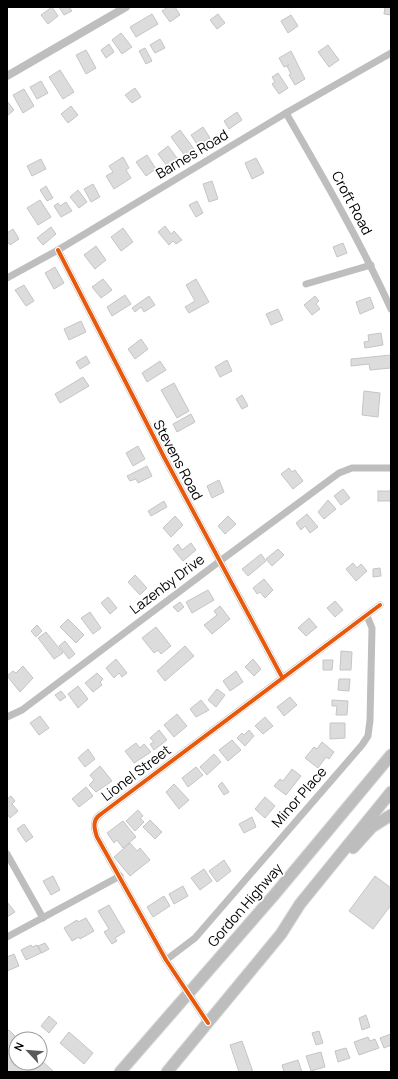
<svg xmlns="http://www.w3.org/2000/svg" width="398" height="1079" viewBox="0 0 398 1079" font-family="Manrope,sans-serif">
<rect width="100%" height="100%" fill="#fff"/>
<g fill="#dcdcdc" stroke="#c5c5c5">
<polygon points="52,7 58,16 48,24 41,15"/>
<polygon points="59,7 69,7 72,11 64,15"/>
<polygon points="168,7 175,7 180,15 170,22 162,11"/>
<polygon points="385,7 391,7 391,15 384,14"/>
<polygon points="152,14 158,24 136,37 130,27"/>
<polygon points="218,14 225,23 217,29 210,20"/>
<polygon points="291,15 298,26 288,33 281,21"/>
<polygon points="121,33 132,47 122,54 112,40"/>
<polygon points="160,39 165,48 155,53 150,45"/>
<polygon points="109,44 114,52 106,58 101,50"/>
<polygon points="328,45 339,60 329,67 318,52"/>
<polygon points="145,48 152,61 146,64 139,51"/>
<polygon points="86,50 96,68 86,74 76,55"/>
<polygon points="291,51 305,79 295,85 289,75 291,74 287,66 289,65 284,67 279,58"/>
<polygon points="60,70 74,92 63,99 49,77"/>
<polygon points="278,73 288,88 279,94 272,84 275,82 272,77"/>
<polygon points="41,81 48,93 37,99 30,87"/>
<polygon points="135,88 141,97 132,103 125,95"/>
<polygon points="24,89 34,106 23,113 13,95"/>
<polygon points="7,101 14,110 7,116"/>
<polygon points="71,106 78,115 68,123 61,114"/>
<polygon points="237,112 242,120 229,129 224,121"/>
<polygon points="203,127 210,138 198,146 191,135"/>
<polygon points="180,130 194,149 185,156 171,137"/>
<polygon points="168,146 177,158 167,166 158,154"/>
<polygon points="147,155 156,169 146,176 136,162"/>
<polygon points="123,157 129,168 126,170 131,178 114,189 106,176 113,172 109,166"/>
<polygon points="256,158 264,173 252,179 245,163"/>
<polygon points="41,159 46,169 32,176 27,166"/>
<polygon points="212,181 218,199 209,202 203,184"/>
<polygon points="93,184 100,197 91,202 84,189"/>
<polygon points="46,186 53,198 47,201 40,190"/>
<polygon points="78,190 87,202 79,208 70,197"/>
<polygon points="40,200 51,217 38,225 27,208"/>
<polygon points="197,201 203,213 196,217 189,205"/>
<polygon points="66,202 72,211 61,217 54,206 58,203 60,206"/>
<polygon points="165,226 171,234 174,231 182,240 176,244 173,241 169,245 158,232"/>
<polygon points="51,227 56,234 43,245 37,238"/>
<polygon points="123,228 133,242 121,251 111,237"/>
<polygon points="13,229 19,239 10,245 7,241 7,233"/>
<polygon points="343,243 347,253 337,257 333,247"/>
<polygon points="96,246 106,260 95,269 84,255"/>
<polygon points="55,267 64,283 54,289 45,273"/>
<polygon points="103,279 112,290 101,298 92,287"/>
<polygon points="196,279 209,302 189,313 185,307 195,301 186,285"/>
<polygon points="24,285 34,301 26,306 15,290"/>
<polygon points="125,295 131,304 112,316 107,307"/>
<polygon points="149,296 155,305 144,312 141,307 135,312 132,308"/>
<polygon points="315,296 319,301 316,304 320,309 312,315 304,305"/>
<polygon points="370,297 374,308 360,314 356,302"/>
<polygon points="278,309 283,320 271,325 266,314"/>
<polygon points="81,321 86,332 69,340 64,329"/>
<polygon points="381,333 383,345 365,348 364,342 369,341 368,335"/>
<polygon points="141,339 148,349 135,359 128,349"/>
<polygon points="391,355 391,368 370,370 369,364 351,366 351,359"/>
<polygon points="86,356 90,363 80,369 76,362"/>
<polygon points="227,360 232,371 220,377 215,367"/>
<polygon points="160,361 166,370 147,382 142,373"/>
<polygon points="83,377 89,386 60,403 55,394"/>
<polygon points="174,383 189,411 177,418 161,390"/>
<polygon points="364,391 380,393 378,417 362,415"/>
<polygon points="242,395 248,406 242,409 236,399"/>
<polygon points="191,414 195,422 177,432 173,424"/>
<polygon points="138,446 145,459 133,466 126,453"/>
<polygon points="147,466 152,476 138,483 136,479 130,481 127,476"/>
<polygon points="289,468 292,472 295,470 303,481 293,489 281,474"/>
<polygon points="219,480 224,492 212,498 207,486"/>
<polygon points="343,489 350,498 341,505 334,496"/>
<rect x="378" y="491" width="13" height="10"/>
<polygon points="328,500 336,509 324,519 318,512"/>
<polygon points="164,501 167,507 151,516 148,511"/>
<polygon points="307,514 318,527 310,533 305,526 301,530 296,523"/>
<polygon points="175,516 183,525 171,537 163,528"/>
<polygon points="228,516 236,524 225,534 218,526"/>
<polygon points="191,543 196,550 183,561 173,549 178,544 182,550"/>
<polygon points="278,549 284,555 272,566 266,559"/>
<polygon points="261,554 266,561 248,576 242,569"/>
<polygon points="353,563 357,568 361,564 367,571 356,581 346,569"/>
<polygon points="380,568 381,576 373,577 373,569"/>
<polygon points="135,575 147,588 140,595 128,582"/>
<polygon points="264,579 273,590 265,598 260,592 257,594 253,588"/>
<polygon points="208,590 214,600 192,613 186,602"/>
<polygon points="108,597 117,608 110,614 101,603"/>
<polygon points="335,601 343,610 335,617 327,608"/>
<polygon points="180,602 184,607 178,612 173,607"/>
<polygon points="220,606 230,619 212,634 204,625 217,615 214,611"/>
<polygon points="90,612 101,628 93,634 81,618"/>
<polygon points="309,618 317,627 306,636 298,628"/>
<polygon points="68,619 84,635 76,643 60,627"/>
<polygon points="37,625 42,631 36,637 31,631"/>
<polygon points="156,627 171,646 161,654 158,650 154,653 142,638"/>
<polygon points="46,632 63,653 54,659 38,638"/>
<polygon points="65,641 75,654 69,659 59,646"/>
<polygon points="185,646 194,656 165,681 157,671"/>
<polygon points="341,651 352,652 351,670 340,670"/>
<polygon points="116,659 127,673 122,677 119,673 114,678 106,668"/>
<polygon points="253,659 261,669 254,676 245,667"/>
<polygon points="323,660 333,660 332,670 323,670"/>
<polygon points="23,666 33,678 20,692 7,676 13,671 16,673"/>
<polygon points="236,671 243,682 230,691 223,681"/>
<polygon points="97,673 103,679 100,682 102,685 93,692 85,683"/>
<polygon points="339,679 350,679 349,691 338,690"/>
<polygon points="78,686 88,699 78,708 68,694"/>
<polygon points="217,689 225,695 216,707 208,700"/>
<polygon points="61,691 66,697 60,701 55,695"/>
<polygon points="290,697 297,705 284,716 277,707"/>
<polygon points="201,700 209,710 196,717 190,709"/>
<polygon points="332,700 348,701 347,715 336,715 337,706 332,706"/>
<polygon points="177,714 187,726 174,737 164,725"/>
<polygon points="40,716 49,728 39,735 30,723"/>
<polygon points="265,717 273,726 263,734 255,726"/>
<polygon points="330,723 345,723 345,738 330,739"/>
<polygon points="159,730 167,740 154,750 150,744 154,742 150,738"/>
<polygon points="249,730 254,736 245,746 237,738 242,733 244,735"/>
<polygon points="232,740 241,750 228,761 219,750"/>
<polygon points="322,742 334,752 329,759 326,757 318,768 305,758 314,747 317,749"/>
<polygon points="136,743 140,748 144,744 151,752 134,763 125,751"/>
<polygon points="88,749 95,759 85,767 78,758"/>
<polygon points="214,754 221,762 207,775 200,767"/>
<polygon points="100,766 112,781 96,792 89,785 94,780 90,775"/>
<polygon points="196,767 203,775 188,787 182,778"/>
<polygon points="292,769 301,776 286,795 274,786 280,779 283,781"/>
<polygon points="222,782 229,792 224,795 218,786"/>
<polygon points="174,784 189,800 179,809 166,792"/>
<polygon points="86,787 93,796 79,807 72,799"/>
<polygon points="11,796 15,801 12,804 18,811 10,818 7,814 7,799"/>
<polygon points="265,797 275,806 265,818 255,809"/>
<polygon points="138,810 143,816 140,818 144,822 135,831 126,821"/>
<polygon points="252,817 256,827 244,833 239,824"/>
<polygon points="150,820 162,832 155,839 143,827"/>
<polygon points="123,821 136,837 123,848 117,840 114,843 107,833"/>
<polygon points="24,824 33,837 26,842 17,829"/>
<polygon points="130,843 137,851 140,848 150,860 130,876 114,857"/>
<polygon points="224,860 231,871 217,882 209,871"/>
<polygon points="204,869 212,881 200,890 191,878"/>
<polygon points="53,876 60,890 51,895 43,881"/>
<polygon points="375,876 391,888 391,905 373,929 349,911"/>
<polygon points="183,886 188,896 174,904 169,894"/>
<polygon points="164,896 170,906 153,917 147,907"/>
<polygon points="7,902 15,912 7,917"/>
<polygon points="109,905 125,932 115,938 117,941 112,944 104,932 109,929 98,911"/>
<polygon points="86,918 94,931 80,939 79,937 72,941 64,928 77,920 78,922"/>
<polygon points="45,943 49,949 42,953 38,946"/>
<polygon points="31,945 32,947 37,945 41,953 26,960 21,950"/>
<polygon points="14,954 19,966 7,971 7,957"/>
<polygon points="366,1015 370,1027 362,1030 359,1018"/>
<polygon points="49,1016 57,1023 49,1033 41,1026"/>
<polygon points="9,1030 18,1039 16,1039 16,1063 40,1063 40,1059 54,1072 7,1072 7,1032"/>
<polygon points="319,1031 323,1043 316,1045 312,1033"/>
<polygon points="69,1032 93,1053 84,1064 60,1043"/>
<polygon points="391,1034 391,1045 384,1048 380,1038"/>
<polygon points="368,1037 370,1041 375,1039 379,1048 359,1055 354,1042"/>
<polygon points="242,1041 253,1072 239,1072 230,1045"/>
<polygon points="346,1048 350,1058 338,1062 335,1051"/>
<polygon points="321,1052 325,1067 311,1071 306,1056"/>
<polygon points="298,1060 302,1072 284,1072 282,1065"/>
</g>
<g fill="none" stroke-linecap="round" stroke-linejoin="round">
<g stroke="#dbdbdb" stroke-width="13">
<g id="trunk">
<polyline points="353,848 372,827 391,815"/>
<polyline points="120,1072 275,894 391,755"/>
<polyline points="167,1072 281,934 300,904 391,792"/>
</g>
</g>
<g stroke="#bebebe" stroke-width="7">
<path d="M 286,113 C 323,177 360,241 391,309"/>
<polyline points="58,250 164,457 282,677"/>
<polyline points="7,278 58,250 286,113 391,53"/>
<polyline points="306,284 371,265"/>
<polyline points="7,717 22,710 220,561 339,473 352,468 391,468"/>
<polyline points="7,854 43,918"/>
<polyline points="7,937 120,876"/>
<polyline points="166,960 195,938 362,745 368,736 370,720 372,628 367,616"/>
<path d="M 208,1023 L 166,960 L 97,837 C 94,828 92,820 101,814 L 380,605"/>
</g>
<polyline stroke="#bebebe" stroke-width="8" points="7,76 126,7"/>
<use href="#trunk" stroke="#bdbdbd" stroke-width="11"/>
<g stroke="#fff" stroke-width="6">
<g id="cycleway">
<polyline points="58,250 164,457 282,677"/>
<path d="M 208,1023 L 166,960 L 97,837 C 94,828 92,820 101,814 L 380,605"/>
</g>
</g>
<use href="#cycleway" stroke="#e8590c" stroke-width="4"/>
</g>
<g text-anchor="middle" stroke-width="3.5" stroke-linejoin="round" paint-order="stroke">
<g font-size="14" fill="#000" stroke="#fff">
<text transform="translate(192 154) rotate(-31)" y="5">Barnes Road</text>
<text transform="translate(352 203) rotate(62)" y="5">Croft Road</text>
<text transform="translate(178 460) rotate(62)" y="5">Stevens Road</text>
<text transform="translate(167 584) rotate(-37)" y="5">Lazenby Drive</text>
<text transform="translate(136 773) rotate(-37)" y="5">Lionel Street</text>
<text transform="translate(299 797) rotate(-49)" y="5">Minor Place</text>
<text transform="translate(245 905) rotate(-49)" y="5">Gordon Highway</text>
</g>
</g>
<rect width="398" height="1079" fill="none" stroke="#000000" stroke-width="16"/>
<g transform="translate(28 1051) rotate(296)"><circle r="19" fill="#ffffff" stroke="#999999"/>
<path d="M0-3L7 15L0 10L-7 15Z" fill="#595959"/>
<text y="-6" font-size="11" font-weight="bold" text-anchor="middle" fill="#000000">N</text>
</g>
</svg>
